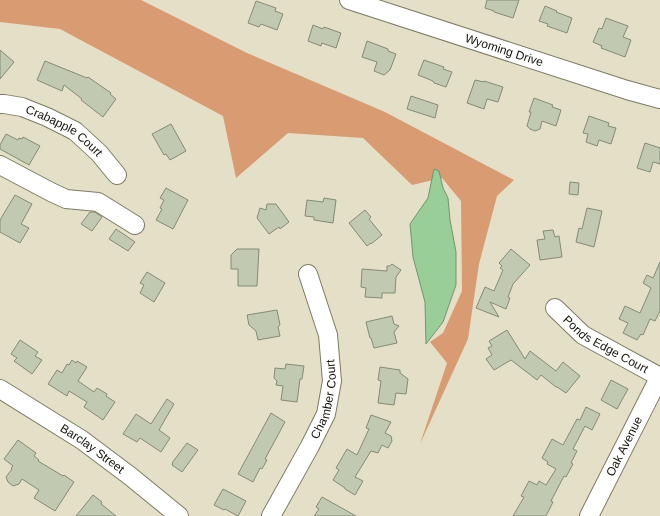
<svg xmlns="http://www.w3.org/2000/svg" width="660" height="516" viewBox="0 0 660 516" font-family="Arial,sans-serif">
<rect width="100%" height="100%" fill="#e4e0c7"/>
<polygon fill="#d99b72" points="0,0 141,0 247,53 385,112 514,180 497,196 479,264 468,339 420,444 447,363 430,342 443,333 462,291 461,201 442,178 412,185 363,138 288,133 236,178 223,116 60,29 0,22"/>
<polygon fill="#99ce99" stroke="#71956e" points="434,169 439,171 443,188 448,198 450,220 456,252 456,285 443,322 426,344 425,302 413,257 410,224 428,198"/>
<g fill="#c1c9b1" stroke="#848b75">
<polygon points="487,0 519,0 513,18 494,12 494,11 485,8"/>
<polygon points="256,1 276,8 275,11 283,14 277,30 261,24 259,27 248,23"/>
<polygon points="545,6 557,11 556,12 572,18 567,33 547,26 548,24 539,21"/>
<polygon points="606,18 628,26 623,37 631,40 625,57 601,48 602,46 593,42 599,28 602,29"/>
<polygon points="313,25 323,29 324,27 341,33 336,48 322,43 321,46 308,41"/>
<polygon points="367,41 388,49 388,51 396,54 390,70 384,75 374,71 377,62 362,57"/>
<polygon points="0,50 14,62 0,79"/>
<polygon points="424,60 444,67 443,69 452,72 446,87 434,83 433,81 418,75"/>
<polygon points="45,61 87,78 88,77 111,93 110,94 116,99 103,117 81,100 82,99 64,85 62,91 37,80"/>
<polygon points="475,80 484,82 484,81 503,87 498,102 487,99 484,109 467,103"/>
<polygon points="411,96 438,105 435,118 407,109"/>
<polygon points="534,98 553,105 552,107 561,110 556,126 542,121 540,129 535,131 530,129 527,126 531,112 529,112"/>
<polygon points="589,116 609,123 608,126 616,128 611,144 599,140 597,146 586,142 588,134 583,133"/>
<polygon points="171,124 186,151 170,160 166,154 164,155 152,134"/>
<polygon points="6,134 18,140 19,138 22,139 23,137 40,146 29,165 0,149 0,145"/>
<polygon points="645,143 660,148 660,164 653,162 650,172 637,168"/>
<polygon points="570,182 579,183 578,195 569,194"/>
<polygon points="166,188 188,200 173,229 156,220 162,209 160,208 164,200 160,198"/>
<polygon points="15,195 32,204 21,224 29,228 20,243 0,232 0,220"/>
<polygon points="324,198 336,200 333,223 314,220 314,217 305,216 307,200 323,202"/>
<polygon points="267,204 276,204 289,222 280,229 279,227 269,234 257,218 260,208 266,210"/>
<polygon points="587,208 602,211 594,247 576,242 579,228 582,229"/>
<polygon points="365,210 371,217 369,219 382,235 371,244 371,243 367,246 349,223"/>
<polygon points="90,212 95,212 102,217 92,231 81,224"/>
<polygon points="116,229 135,242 128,251 109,239"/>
<polygon points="553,230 555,237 559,236 562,257 540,260 537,240 545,239 543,231"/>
<polygon points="237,249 259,249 257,286 238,286 238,269 231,269 231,255"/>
<polygon points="511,249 530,265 513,284 508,297 510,298 506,309 490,302 499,317 476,308 485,287 494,291 503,270 500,268 502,266 499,263"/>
<polygon points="660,262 660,311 655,321 650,319 643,335 641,334 637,340 623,333 628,323 619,319 625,306 640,313 651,288 643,283 647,275 653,278"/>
<polygon points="392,264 401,270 396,277 395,293 382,293 382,298 365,297 366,288 361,287 362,269 387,271 387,266 390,266"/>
<polygon points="147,272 165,283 154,302 140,293 144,285 140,283"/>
<polygon points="277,310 280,325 278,327 280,336 258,340 256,331 249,325 247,315"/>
<polygon points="392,316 394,324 399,326 394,332 397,343 374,348 371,338 370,338 366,322"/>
<polygon points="507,330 525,359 530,351 556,371 563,362 580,376 566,393 557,387 556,387 541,375 537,380 511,360 494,370 486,359 492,355 488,348 492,346 489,341"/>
<polygon points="20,340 38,352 35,356 42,360 32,374 14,361 17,358 11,354"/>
<polygon points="72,360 76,363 77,361 87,367 78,381 94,392 97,388 107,394 106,396 115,402 103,420 84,407 87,402 69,391 67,396 48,384 57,370 62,373 67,364 69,365"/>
<polygon points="286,364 304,366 302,379 300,379 297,402 281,400 283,386 276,385 277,381 274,378 275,368 285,369"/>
<polygon points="380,367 400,370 400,373 408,379 406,394 396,393 394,405 378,403 381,381 378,380"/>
<polygon points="611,380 628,389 617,409 601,400"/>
<polygon points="167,399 174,404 159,430 170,438 161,452 140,438 137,442 123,434 136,414 151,424"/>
<polygon points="586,407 600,414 592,430 585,426 573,449 577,451 571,463 573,464 566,477 564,476 551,501 553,502 546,516 513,516 524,497 521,496 529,481 537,485 539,481 546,485 556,469 547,464 548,462 542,458 552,439 563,445 577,419 580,420"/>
<polygon points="271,413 285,422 265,459 267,460 262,469 260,468 253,482 238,474"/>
<polygon points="371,415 391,422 385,433 391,436 392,441 388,448 382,445 378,453 371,451 355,477 363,481 355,495 345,489 345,488 333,480 339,470 336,468 347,449 357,455 369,429 366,428"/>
<polygon points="18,440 36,453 34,456 39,460 38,461 63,476 64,475 74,482 55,511 34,498 39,490 22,479 19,484 13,486 8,482 6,477 12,469 11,468 13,466 4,459"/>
<polygon points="187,443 198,450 182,472 172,465 173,463 172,463"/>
<polygon points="223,489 246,501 238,516 225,509 224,510 214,505"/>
<polygon points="93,495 102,502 101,504 116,516 76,516"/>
<polygon points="322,497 356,516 314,516 319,509 316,507"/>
</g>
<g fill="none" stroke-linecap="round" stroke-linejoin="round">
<g stroke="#7d7a63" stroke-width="20">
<g id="minor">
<path id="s1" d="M 349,0 L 627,90 L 660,99"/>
<path id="s2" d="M 0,104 L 4,104 L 22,107 L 47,117 L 75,131 L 99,153 L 117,175"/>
<polyline points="0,165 51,192 66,199 98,202 135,225"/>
<path id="s3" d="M 555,308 L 583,335 L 660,377"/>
<path id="s4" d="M 0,389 L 82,440 L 130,476 L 179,516"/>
<path id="s5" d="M 271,516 L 310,446 L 326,414 L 332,381 L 328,335 L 308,274"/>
<path id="s6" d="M 589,516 L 660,376"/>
</g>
</g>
<use href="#minor" stroke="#fff" stroke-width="18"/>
</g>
<g text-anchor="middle" stroke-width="3" stroke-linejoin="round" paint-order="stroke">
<g font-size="12" fill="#131109" stroke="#e4e0c7">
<text dy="4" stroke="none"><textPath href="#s1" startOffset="163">Wyoming Drive</textPath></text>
<text dy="4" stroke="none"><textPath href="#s2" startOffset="71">Crabapple Court</textPath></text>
<text dy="4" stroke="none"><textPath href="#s3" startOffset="63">Ponds Edge Court</textPath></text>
<text dy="4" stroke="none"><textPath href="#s5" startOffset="130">Chamber Court</textPath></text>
<text dy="4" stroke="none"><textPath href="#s6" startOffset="78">Oak Avenue</textPath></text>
<text dy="4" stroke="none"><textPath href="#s4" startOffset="110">Barclay Street</textPath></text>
</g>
</g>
</svg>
